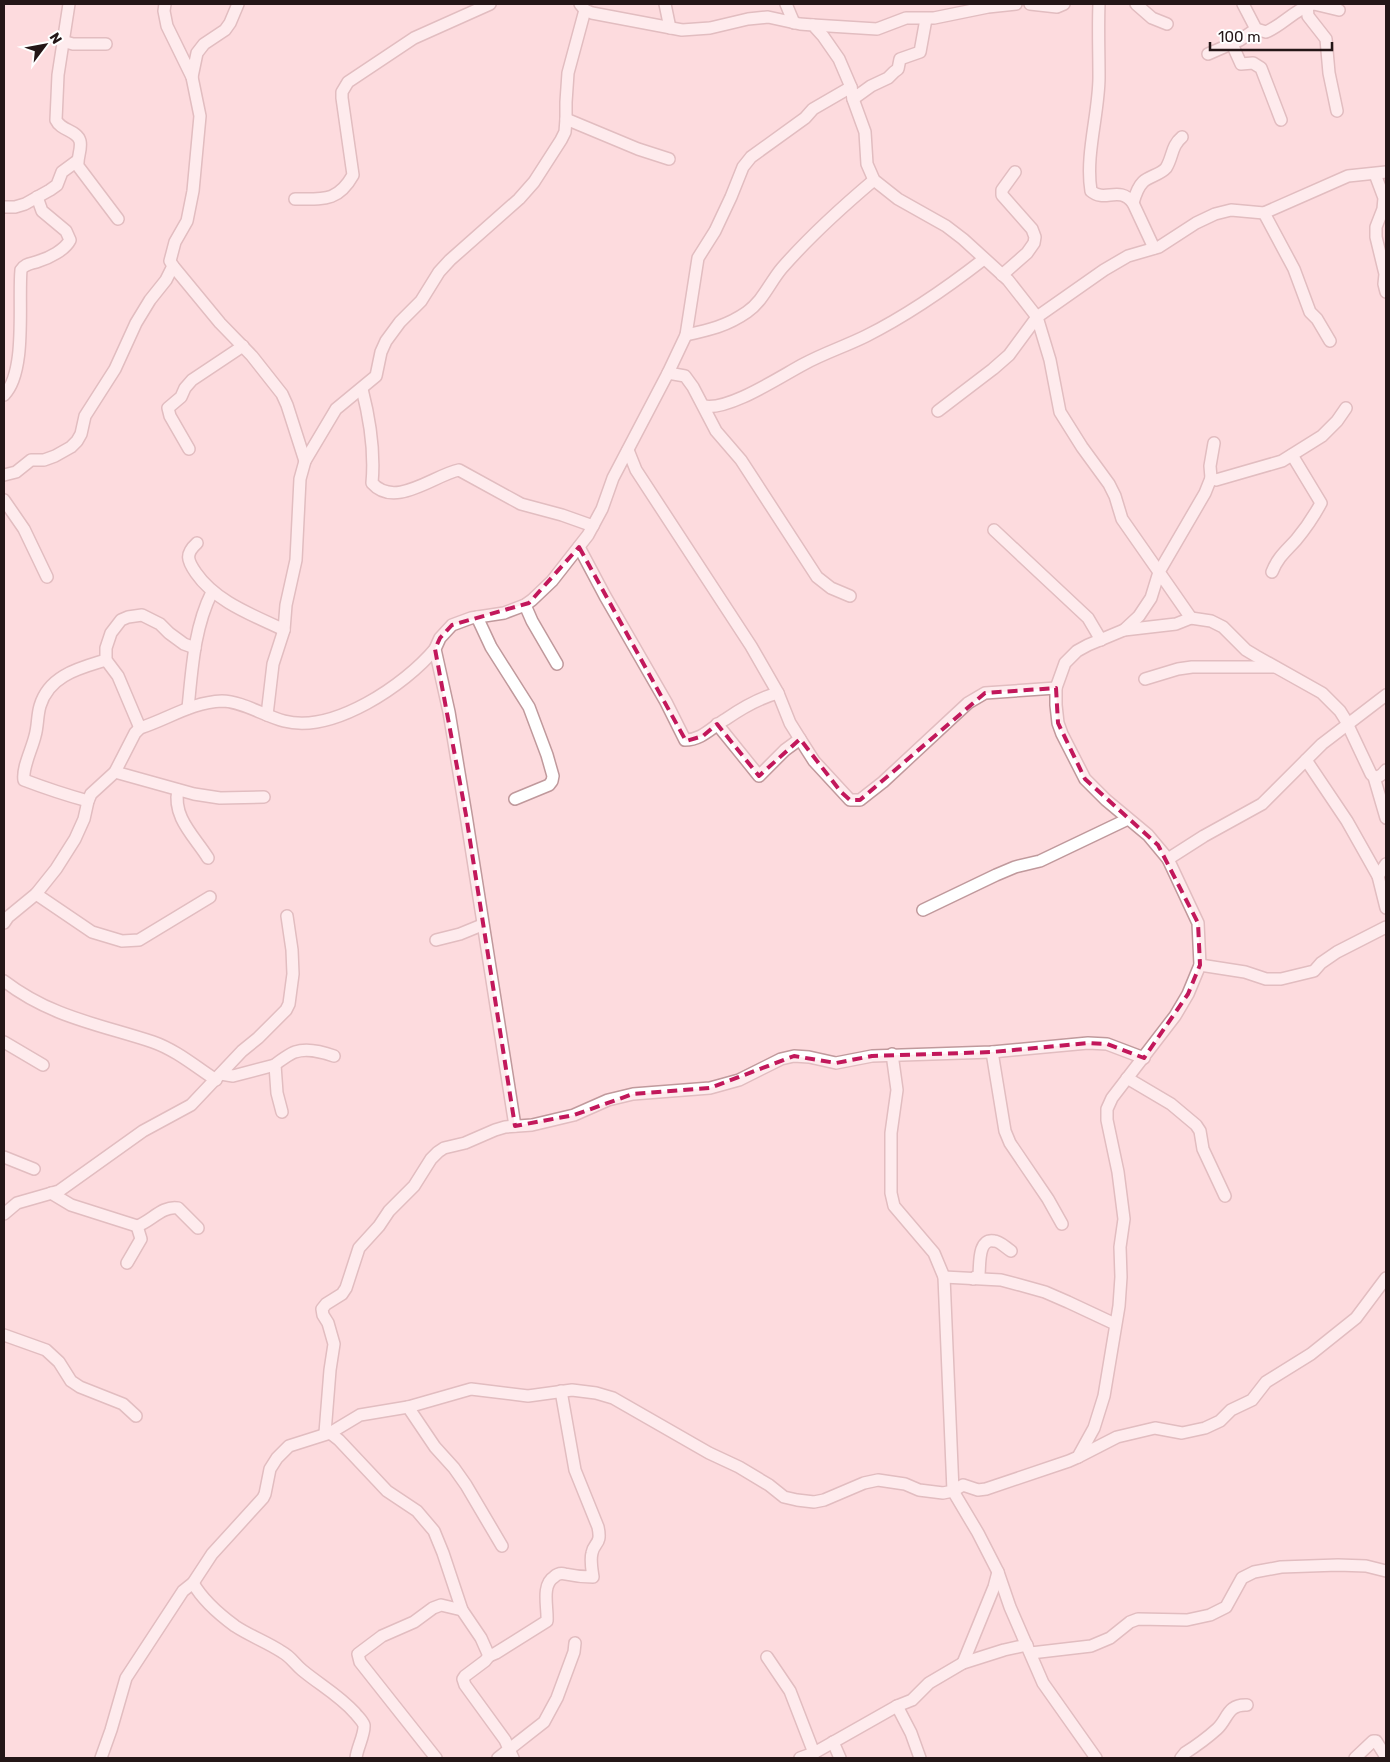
<svg xmlns="http://www.w3.org/2000/svg" width="1390" height="1762" viewBox="0 0 1390 1762" font-family="Rubik,sans-serif">
<rect width="100%" height="100%" fill="#fddbde"/>
<g fill="none" stroke-linecap="round" stroke-linejoin="round">
<g stroke="#c0999c" stroke-width="14">
<g id="minor">
<path d="M 69,4 L 58,75 L 56,120 C 61,131 77,130 80,141 C 82,149 77,157 78,166 L 118,219"/>
<polyline points="165,4 164,11 167,26 192,77 200,116 193,191 187,221 175,242 170,261 173,266 220,323 252,356 282,394 287,405 305,461"/>
<polyline points="580,4 585,10 592,13 682,30 710,28 748,19 768,17 800,24 813,25 823,36 839,59 851,87 853,99 865,132 867,164 874,180 898,199 946,226 963,239 1008,280 1037,317 1050,360 1060,412 1082,447 1109,484 1115,496 1122,519 1159,572 1151,598 1139,616 1124,630 1088,645 1077,651 1065,663 1056,688 1056,705 1058,723 1062,734 1085,779 1106,800 1148,835 1168,859 1198,923 1200,965 1188,994 1175,1016 1112,1098 1107,1109 1107,1120 1118,1172 1124,1219 1120,1247 1121,1277 1119,1306 1104,1396 1094,1428 1078,1457 1069,1461 986,1489 978,1490 963,1485 953,1491 978,1533 998,1572 1010,1607 1043,1683 1096,1758"/>
<polyline points="665,4 670,28"/>
<polyline points="786,4 794,23"/>
<polyline points="1030,4 1057,7 1064,4"/>
<path d="M 1099,4 C 1098,28 1099,52 1099,77 C 1099,113 1085,155 1091,191 C 1105,203 1119,185 1133,203 L 1154,248"/>
<polyline points="1136,4 1152,18 1167,24"/>
<path d="M 1243,4 L 1256,29 L 1266,32 C 1283,25 1295,9 1313,4"/>
<polyline points="1314,4 1339,10"/>
<polyline points="1307,5 1308,16 1326,39 1329,73 1337,111"/>
<polyline points="813,25 877,29 906,18 934,18 988,7 1016,4"/>
<polyline points="62,41 73,44 106,44"/>
<polyline points="1232,44 1241,64 1253,63 1261,68 1281,120"/>
<polyline points="1208,54 1240,40 1256,29"/>
<polyline points="192,77 197,53 204,44 225,30 230,23 238,4"/>
<polyline points="853,99 871,86 888,78 894,72 898,69 900,59 920,52 926,19"/>
<polyline points="566,119 638,149 669,159"/>
<polyline points="1375,174 1384,198 1383,209 1376,227 1376,237 1385,274 1384,284 1386,292"/>
<path d="M 295,199 C 323,199 338,202 353,175 L 342,98 L 342,92 L 348,82 L 414,38 L 490,4"/>
<path d="M 1133,203 C 1135,196 1137,188 1143,182 C 1149,176 1160,175 1166,168 C 1173,157 1171,146 1182,137"/>
<polyline points="4,207 15,207 25,204 50,190 57,185 62,172 77,161"/>
<polyline points="1264,213 1294,269 1310,312 1317,319 1330,341"/>
<polyline points="1002,275 1027,253 1034,243 1035,237 1032,229 1002,195 1002,190 1015,172"/>
<path d="M 686,335 C 709,330 727,326 747,312 C 763,301 770,282 782,268 C 810,236 842,207 874,180"/>
<polyline points="668,373 685,376 693,387 716,431 741,460 817,577 831,588 850,596"/>
<path d="M 362,389 C 370,420 375,451 372,483 C 395,509 434,475 459,470 L 521,504 L 562,515 L 593,526"/>
<path d="M 4,395 C 27,372 18,302 21,270 C 25,263 32,264 39,261 C 49,258 65,250 70,240 L 66,231 L 42,211 L 37,197"/>
<path d="M 704,406 C 729,411 781,376 804,364 C 824,353 846,346 866,336 C 908,315 948,287 984,259"/>
<polyline points="938,411 993,369 1009,355 1037,317 1104,270 1128,256 1159,247 1196,223 1215,214 1231,210 1264,213 1348,176 1386,172"/>
<polyline points="1214,443 1210,466 1211,478 1216,480 1282,461 1322,436 1337,421 1346,408"/>
<polyline points="189,449 170,416 168,408 181,397 185,388 192,380 243,346"/>
<polyline points="628,450 636,470 751,646 778,693 790,723 800,739 814,761 850,800 860,800 883,782 968,703 985,693 1056,688"/>
<polyline points="4,475 16,472 31,460 44,460 55,456 71,447 77,441 81,434 85,416 115,369 136,323 150,300 166,280 173,266"/>
<polyline points="4,500 24,529 47,577"/>
<polyline points="994,530 1088,618 1101,640"/>
<path d="M 197,543 C 185,554 187,560 196,573 C 216,602 253,615 284,630"/>
<path d="M 579,547 L 605,596 L 666,702 L 685,740 C 702,740 712,727 726,719 C 742,708 759,698 778,693"/>
<path d="M 1272,572 C 1278,557 1286,551 1296,540 C 1306,528 1314,516 1321,503 L 1292,455"/>
<polyline points="525,605 532,621 557,664"/>
<polyline points="477,617 491,647 529,707 547,755 553,776 552,781 549,785 515,799"/>
<polyline points="1191,618 1159,572 1205,493 1211,478"/>
<path d="M 1124,630 L 1176,624 L 1191,618 L 1211,621 L 1223,627 L 1246,650 L 1256,656 L 1322,693 L 1340,711 L 1345,719 L 1371,774 C 1377,780 1382,775 1386,770"/>
<polyline points="1145,679 1178,669 1192,667 1273,667"/>
<path d="M 188,708 C 192,669 194,628 212,592"/>
<polyline points="267,715 273,664 284,630 286,605 296,560 300,479 305,461 336,409 376,376 381,352 386,341 400,322 421,301 439,272 450,260 519,199 534,182 561,140 565,132 566,119 566,102 568,73 585,10"/>
<polyline points="717,724 759,776 785,750 800,739"/>
<polyline points="140,728 118,676 106,660 106,648 111,633 121,620 128,617 142,615 160,624 169,633 184,644 195,648"/>
<polyline points="1306,760 1347,821 1378,876 1386,908"/>
<polyline points="115,772 194,794 220,798 264,797"/>
<polyline points="1374,777 1386,818"/>
<path d="M 178,790 C 172,817 195,837 208,858"/>
<path d="M 88,801 C 66,795 45,788 24,780 C 22,768 32,749 35,736 C 38,726 37,716 40,706 C 49,675 80,668 106,660"/>
<polyline points="1168,859 1204,836 1262,804 1322,744 1386,695"/>
<polyline points="1378,876 1386,864"/>
<polyline points="36,894 92,932 122,941 139,940 210,897"/>
<polyline points="923,910 996,875 1015,867 1040,861 1128,819"/>
<path d="M 4,923 L 8,917 L 36,894 L 56,869 L 75,839 L 84,819 L 88,801 L 91,794 L 115,772 L 135,733 L 140,728 C 168,719 192,702 222,701 C 241,701 265,716 284,721 C 333,734 405,685 435,649"/>
<polyline points="436,940 460,934 482,925"/>
<polyline points="1200,965 1245,972 1266,979 1281,979 1314,971 1321,963 1337,952 1386,927"/>
<path d="M 4,981 C 51,1017 98,1024 153,1042 C 176,1050 196,1067 216,1080"/>
<polyline points="4,1042 43,1065"/>
<polyline points="992,1052 1005,1131 1010,1143 1048,1199 1062,1224"/>
<polyline points="221,1074 233,1076 275,1065"/>
<polyline points="1127,1078 1171,1104 1196,1125 1200,1131 1203,1149 1225,1196"/>
<path d="M 282,1112 L 277,1093 L 275,1065 C 278,1062 291,1053 295,1052 C 306,1048 323,1052 334,1056"/>
<polyline points="515,1126 466,815 449,712 435,649 440,638 452,625 471,618 504,613 525,605 532,600 552,581 588,535 602,509 613,478 668,373 686,335 698,258 715,231 731,197 743,167 751,157 805,118 813,109 851,87"/>
<polyline points="4,1157 34,1169"/>
<path d="M 51,1193 L 71,1205 L 137,1226 C 150,1222 163,1205 178,1208 L 198,1228"/>
<polyline points="4,1214 17,1203 59,1191 143,1131 191,1105 242,1051 258,1038 286,1010 289,1004 293,974 292,950 287,916"/>
<polyline points="127,1263 141,1239 137,1226"/>
<polyline points="944,1277 1001,1280 1020,1285 1045,1292 1068,1302 1115,1324"/>
<path d="M 973,1279 L 979,1274 C 980,1264 978,1238 994,1241 C 1000,1241 1006,1248 1011,1251"/>
<polyline points="4,1335 46,1350 59,1362 71,1381 80,1387 123,1404 136,1416"/>
<polyline points="408,1407 435,1447 454,1468 466,1485 502,1546"/>
<polyline points="325,1433 330,1370 334,1344 328,1323 323,1315 322,1309 326,1304 342,1294 346,1288 359,1248 379,1226 389,1211 414,1186 431,1159 438,1152 444,1148 465,1143 495,1130 505,1127 532,1125 574,1115 608,1100 633,1094 710,1088 739,1080 781,1059 794,1056 809,1057 836,1063 872,1056 992,1052 1088,1043 1107,1044 1144,1058"/>
<polyline points="330,1433 339,1440 387,1491 417,1511 434,1531 443,1553 462,1610 481,1638 489,1656 485,1661 465,1676 463,1679 465,1685 505,1740 513,1758"/>
<polyline points="1078,1457 1117,1437 1155,1428 1182,1433 1205,1428 1220,1421 1231,1410 1252,1400 1266,1382 1311,1354 1356,1318 1386,1278"/>
<path d="M 193,1583 C 202,1599 220,1615 235,1626 C 250,1636 267,1642 282,1652 C 290,1656 295,1664 302,1670 C 320,1685 339,1695 355,1713 C 358,1717 362,1720 364,1725 C 365,1734 357,1748 356,1758"/>
<polyline points="1031,1653 1091,1646 1110,1638 1130,1622 1138,1619 1187,1620 1210,1615 1226,1607 1242,1578 1254,1572 1281,1567 1338,1565 1366,1566 1386,1571"/>
<path d="M 489,1656 L 496,1653 L 547,1621 C 548,1608 541,1585 554,1577 C 557,1574 561,1573 565,1574 C 574,1576 583,1577 593,1577 C 592,1570 590,1560 592,1553 C 594,1542 602,1545 598,1527 L 575,1470 L 561,1391"/>
<polyline points="767,1657 790,1691 814,1753"/>
<polyline points="963,1663 994,1587 998,1572"/>
<polyline points="897,1706 911,1733 920,1758"/>
<polyline points="833,1742 840,1758"/>
<polyline points="101,1758 111,1730 126,1678 183,1591 193,1583 212,1554 263,1498 265,1494 270,1469 277,1458 289,1446 330,1433 360,1415 408,1407 471,1389 528,1396 572,1390 596,1393 613,1398 709,1453 739,1467 769,1485 784,1497 797,1500 814,1502 824,1500 864,1483 878,1480 905,1484 919,1490 943,1493 953,1491 944,1277 934,1253 894,1206 891,1193 891,1133 897,1090 892,1054"/>
<polyline points="436,1758 360,1662 358,1654 382,1636 414,1622 433,1608 441,1605 462,1610"/>
<polyline points="498,1758 544,1722 557,1698 574,1652 575,1643"/>
<polyline points="800,1758 814,1753 897,1706 912,1700 929,1683 963,1663 1004,1650 1027,1645"/>
<path d="M 1181,1758 L 1185,1753 C 1196,1746 1207,1738 1217,1729 C 1228,1719 1227,1704 1247,1705"/>
<polyline points="1355,1758 1373,1741 1376,1741 1386,1757"/>
</g>
</g>
<use href="#minor" stroke="#fff" stroke-width="11"/>
</g>
<path d="M0 0H1390V1762H0ZM 579,547 L 686,741 L 703,736 L 717,724 L 759,776 L 800,739 L 841,792 L 850,800 L 860,800 L 985,693 L 1056,688 L 1058,723 L 1085,779 L 1158,845 L 1198,923 L 1200,965 L 1188,994 L 1144,1058 L 1107,1044 L 1088,1043 L 992,1052 L 872,1056 L 836,1063 L 794,1056 L 710,1088 L 633,1094 L 574,1115 L 515,1126 L 466,815 L 435,649 L 440,638 L 452,625 L 529,603 Z" fill="#fddbde" fill-opacity=".55" fill-rule="evenodd"/>
<path fill="none" stroke="#c2185b" stroke-width="4" stroke-dasharray="10 6" stroke-linejoin="round" d="M 579,547 L 686,741 L 703,736 L 717,724 L 759,776 L 800,739 L 841,792 L 850,800 L 860,800 L 985,693 L 1056,688 L 1058,723 L 1085,779 L 1158,845 L 1198,923 L 1200,965 L 1188,994 L 1144,1058 L 1107,1044 L 1088,1043 L 992,1052 L 872,1056 L 836,1063 L 794,1056 L 710,1088 L 633,1094 L 574,1115 L 515,1126 L 466,815 L 435,649 L 440,638 L 452,625 L 529,603 Z"/>
<rect width="1390" height="1762" fill="none" stroke="#241617" stroke-width="10"/>
<g transform="translate(45 45) rotate(58)" stroke="#ffffff" stroke-width="4" paint-order="stroke">
<path d="M0-4L9 19L0 12L-9 19Z" fill="#241617"/>
<text y="-8" font-size="14" font-weight="bold" text-anchor="middle" fill="#241617">N</text>
</g>
<path d="M1210 42v8h122v-8" fill="none" stroke="#241617" stroke-width="2.5"/>
<text x="1218" y="42" font-size="15" fill="#241617" stroke="#ffffff" stroke-width="4" paint-order="stroke">100 m</text>
</svg>
